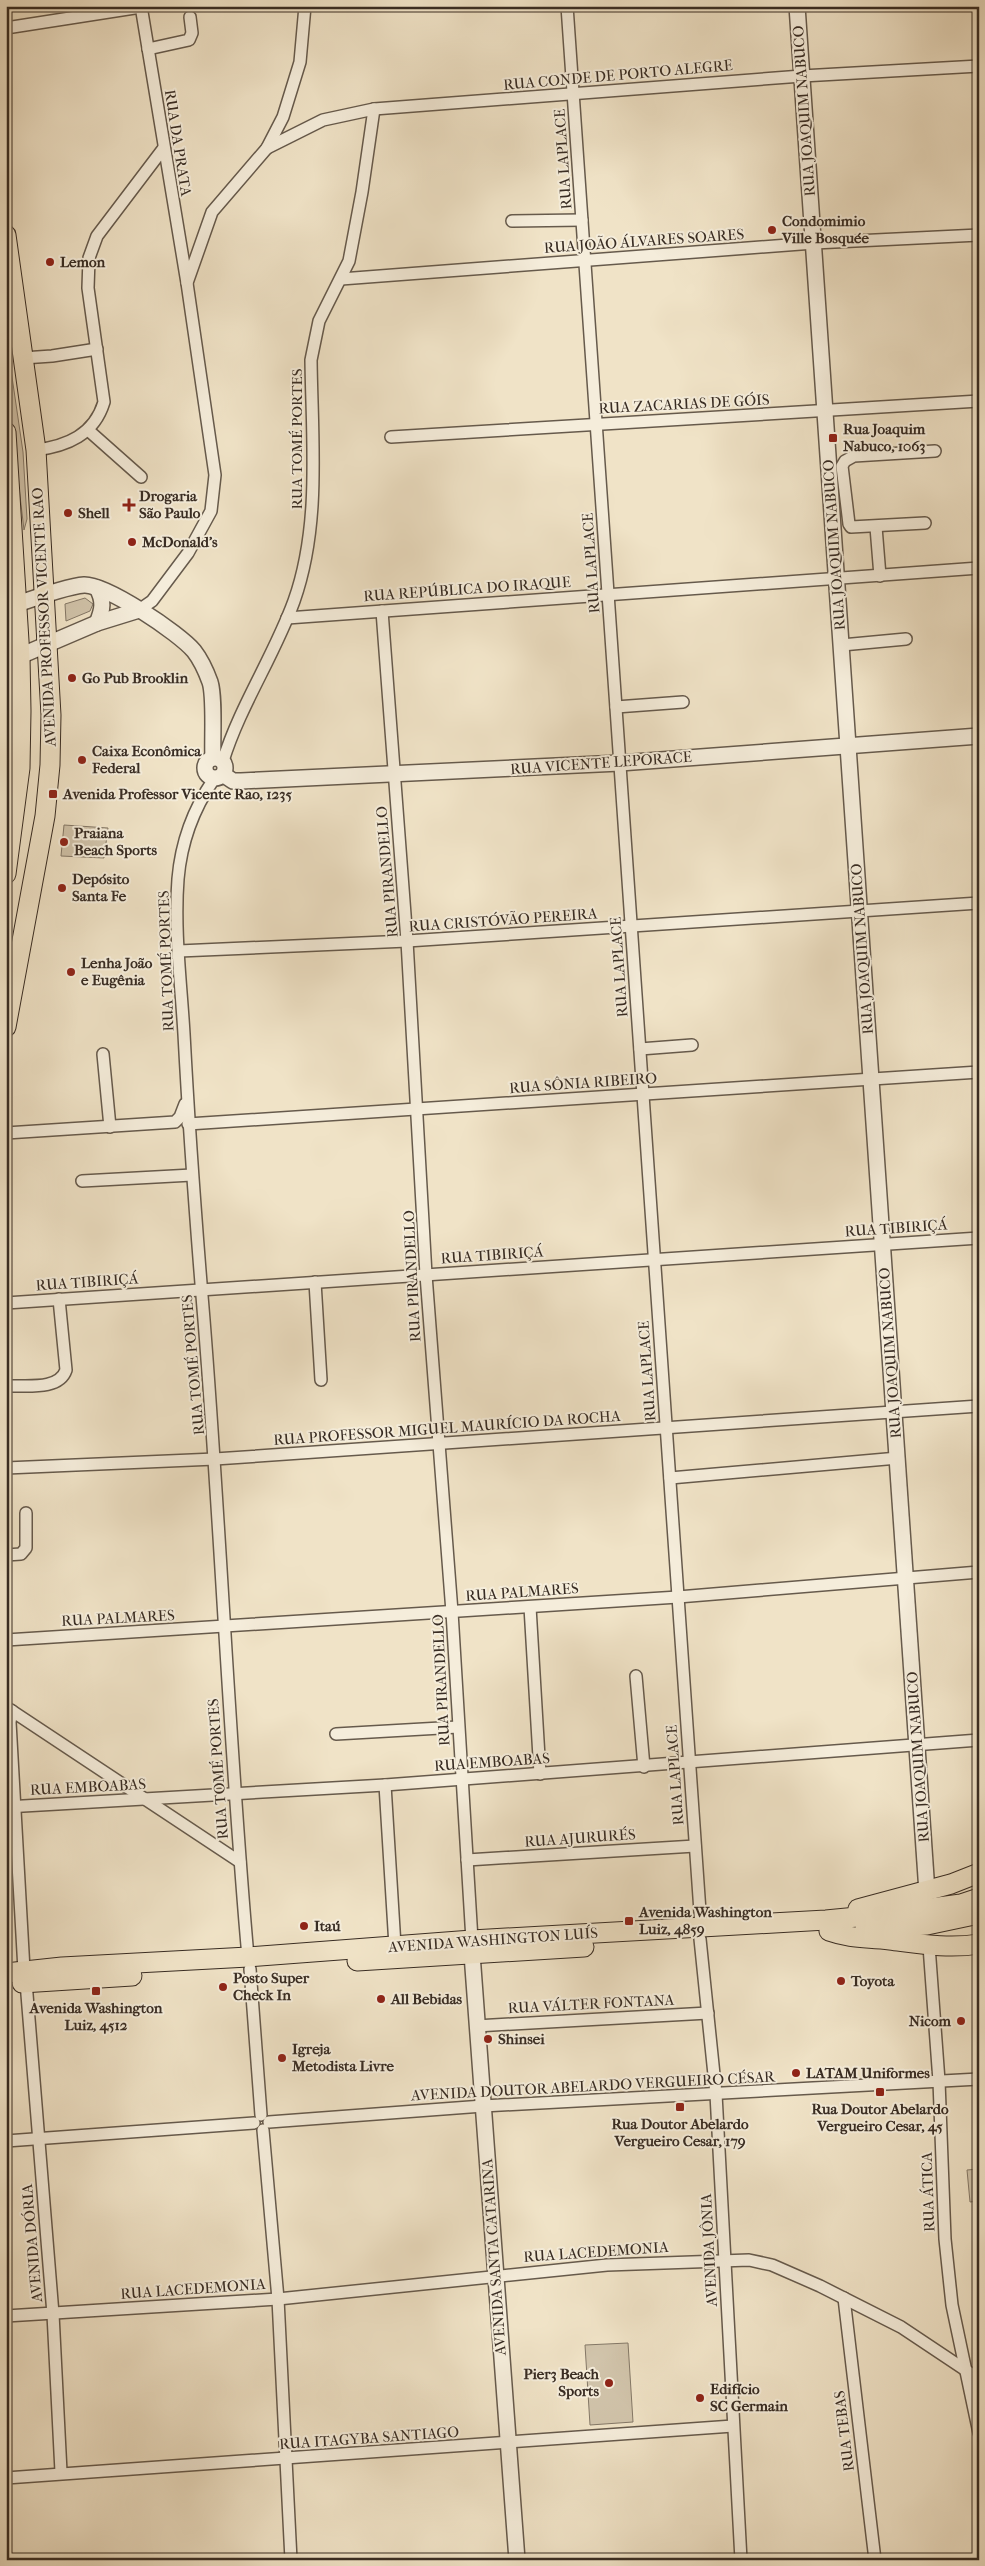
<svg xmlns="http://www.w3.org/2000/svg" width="985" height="2566" viewBox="0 0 985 2566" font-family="'IM FELL French Canon',serif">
<rect width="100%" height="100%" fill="#f0e3c7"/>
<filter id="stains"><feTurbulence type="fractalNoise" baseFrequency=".004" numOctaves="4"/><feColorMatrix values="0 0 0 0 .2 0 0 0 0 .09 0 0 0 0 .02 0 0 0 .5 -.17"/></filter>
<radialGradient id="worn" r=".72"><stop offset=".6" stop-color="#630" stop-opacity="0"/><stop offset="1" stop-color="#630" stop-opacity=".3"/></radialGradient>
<g fill="#d1c4ab" stroke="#847867">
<polygon points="6,336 23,452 27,519 24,530 6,376"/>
<polygon points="85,598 93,604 90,611 66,621 65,604"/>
<polygon points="64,825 108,828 104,858 61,856"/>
<polygon points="979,2169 979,2201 970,2202 967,2170"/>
<polygon points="628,2343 633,2422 590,2425 585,2345"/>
</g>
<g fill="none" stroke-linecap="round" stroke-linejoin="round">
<g stroke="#665a4c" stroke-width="14">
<g id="minor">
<polyline points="141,6 187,283"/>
<polyline points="567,6 701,1926"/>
<polyline points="6,28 141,7"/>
<polyline points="148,49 189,40 192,33 190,17"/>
<polyline points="267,148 323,120 374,109 802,76 979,66"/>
<polyline points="512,221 582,220"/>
<polyline points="341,279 814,243 979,235"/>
<polyline points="23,358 52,356 97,349"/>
<polyline points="88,430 141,477"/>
<polyline points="391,437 979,401"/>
<path d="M 36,450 C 67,446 94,435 104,402 L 88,288 L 89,258 L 97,236 L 163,149"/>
<polyline points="925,523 851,527 849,524 842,466 845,461 854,456 935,451"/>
<polyline points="876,527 880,576"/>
<polyline points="139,610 152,601 188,553 211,511 215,475 187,283 212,212 267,148 283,117 300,62 305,6"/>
<polyline points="382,611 407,941 426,1275 452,1612 472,1940"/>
<polyline points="287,618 979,568"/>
<polyline points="842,645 906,639"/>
<polyline points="616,707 683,702"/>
<path d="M 223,761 C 240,706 274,656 294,601 C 321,525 312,440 311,360 L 319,321 L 349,261 L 362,192 L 374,109"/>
<path d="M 214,779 C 194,808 181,843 178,879 C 174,930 181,983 184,1034 C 189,1129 196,1224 204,1320 C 221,1532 229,1745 248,1957"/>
<polyline points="179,951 407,941 979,903"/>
<polyline points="640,1049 692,1045"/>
<polyline points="103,1054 110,1127"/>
<polyline points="188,1124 979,1072"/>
<polyline points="6,1133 175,1122 180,1117 185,1104"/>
<polyline points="82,1181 192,1175"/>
<polyline points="315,1282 321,1380"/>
<polyline points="6,1303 979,1238"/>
<path d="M 6,1386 C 25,1385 59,1391 66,1370 L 59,1299"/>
<polyline points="6,1468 215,1459 979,1406"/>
<polyline points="670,1478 898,1458"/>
<polyline points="6,1555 21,1554 26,1548 26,1513"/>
<polyline points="530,1607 540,1774"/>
<polyline points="6,1640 678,1597 979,1572"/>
<polyline points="636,1676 644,1767"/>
<polyline points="6,1707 240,1862"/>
<polyline points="12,1711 10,1722 24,1970"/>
<polyline points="336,1734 458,1727"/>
<polyline points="385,1785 395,1946"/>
<polyline points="6,1807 385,1785 979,1740"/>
<polyline points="467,1860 695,1846"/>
<polyline points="700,1939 716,2094 741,2560"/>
<polyline points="929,1946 939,2081 945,2239 952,2305 979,2433"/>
<polyline points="250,1969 261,2115"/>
<polyline points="26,1982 53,2314 61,2472"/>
<polyline points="476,2026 708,2013"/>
<polyline points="269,2122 483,2106 979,2079"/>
<polyline points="263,2130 278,2299 291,2560"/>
<polyline points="6,2141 254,2123"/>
<polyline points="844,2298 875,2560"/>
<polyline points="6,2316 278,2299 607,2265 749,2260 772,2265 820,2286 901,2327 979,2379"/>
<polyline points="6,2478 733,2426"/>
</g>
</g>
<g stroke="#665a4c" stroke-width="18">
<g id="tertiary">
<polyline points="797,6 927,1892"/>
<path d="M 97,588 C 104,601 103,609 97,623"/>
<path d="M 6,608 C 23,602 67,586 84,585 C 106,584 179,633 194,651 C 201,660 206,671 210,682 C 215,697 212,739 213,758"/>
<polyline points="6,662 97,623 139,610"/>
<circle cx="215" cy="768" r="10"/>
<polyline points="224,775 233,781 241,781 620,763 979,736"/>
<polyline points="472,1954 517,2560"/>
</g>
</g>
<g stroke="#382c23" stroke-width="21">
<g id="primary">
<polyline points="6,235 36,450 51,715 50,765 45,816 6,1027"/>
<polyline points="6,432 20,657 21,711 20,768 6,874"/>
</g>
</g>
<g stroke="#382c23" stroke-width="21">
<g id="trunk">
<polyline points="858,1909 951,1884 979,1873"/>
<polyline points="865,1929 927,1925 979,1914"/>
<path d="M 829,1931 C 852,1939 866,1937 890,1940 C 921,1944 948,1949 979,1944"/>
<polyline points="357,1961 584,1947"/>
<polyline points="6,1973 62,1967 248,1957 472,1940 826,1920 888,1914 961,1904 979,1898"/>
<polyline points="22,1983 132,1976"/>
</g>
</g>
<use href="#minor" stroke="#f5eddb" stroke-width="11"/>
<use href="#tertiary" stroke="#f5eddb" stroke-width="15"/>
<use href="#primary" stroke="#f0e3c7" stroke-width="19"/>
<use href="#trunk" stroke="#f0e3c7" stroke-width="19"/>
</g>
<g fill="#8f2418" stroke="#f5eddb" stroke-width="2">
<circle cx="772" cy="230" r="5"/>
<circle cx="50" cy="262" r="5"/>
<rect x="828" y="433" width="10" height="10" rx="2.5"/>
<path d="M126.5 497.5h5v5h5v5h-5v5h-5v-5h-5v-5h5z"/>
<circle cx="68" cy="513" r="5"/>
<circle cx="132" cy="542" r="5"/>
<circle cx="72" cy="678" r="5"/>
<circle cx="82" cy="760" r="5"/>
<rect x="48" y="789" width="10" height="10" rx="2.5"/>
<circle cx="64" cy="842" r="5"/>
<circle cx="62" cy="888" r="5"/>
<circle cx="71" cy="972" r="5"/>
<rect x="624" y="1916" width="10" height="10" rx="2.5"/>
<circle cx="304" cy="1926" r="5"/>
<circle cx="841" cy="1981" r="5"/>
<circle cx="223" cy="1987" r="5"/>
<rect x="91" y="1986" width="10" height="10" rx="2.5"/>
<circle cx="381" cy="1999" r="5"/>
<circle cx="961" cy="2021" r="5"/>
<circle cx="488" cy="2039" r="5"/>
<circle cx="282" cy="2058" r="5"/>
<circle cx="796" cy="2073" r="5"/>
<rect x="875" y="2087" width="10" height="10" rx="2.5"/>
<rect x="675" y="2102" width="10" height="10" rx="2.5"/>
<circle cx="609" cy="2383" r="5"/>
<circle cx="700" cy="2398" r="5"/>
</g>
<g text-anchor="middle" stroke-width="4" stroke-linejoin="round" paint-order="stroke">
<g font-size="15" fill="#382c23" stroke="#f5eddb">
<text transform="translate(618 75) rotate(-5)" y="5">RUA CONDE DE PORTO ALEGRE</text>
<text transform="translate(804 111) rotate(-94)" y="5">RUA JOAQUIM NABUCO</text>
<text transform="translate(178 143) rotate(81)" y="5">RUA DA PRATA</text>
<text transform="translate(563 159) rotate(-94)" y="5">RUA LAPLACE</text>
<text transform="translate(644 241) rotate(-4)" y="5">RUA JOÃO ÁLVARES SOARES</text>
<text transform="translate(684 404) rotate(-3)" y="5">RUA ZACARIAS DE GÓIS</text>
<text transform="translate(297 439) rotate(-90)" y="5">RUA TOMÉ PORTES</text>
<text transform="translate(834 545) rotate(-94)" y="5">RUA JOAQUIM NABUCO</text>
<text transform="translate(591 563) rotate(-94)" y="5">RUA LAPLACE</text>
<text transform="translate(467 589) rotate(-4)" y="5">RUA REPÚBLICA DO IRAQUE</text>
<text transform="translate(44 617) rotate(-93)" y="5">AVENIDA PROFESSOR VICENTE RAO</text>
<text transform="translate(601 763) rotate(-4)" y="5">RUA VICENTE LEPORACE</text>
<text transform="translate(387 872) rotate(-95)" y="5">RUA PIRANDELLO</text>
<text transform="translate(503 920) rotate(-4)" y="5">RUA CRISTÓVÃO PEREIRA</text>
<text transform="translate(862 949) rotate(-94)" y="5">RUA JOAQUIM NABUCO</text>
<text transform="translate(166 961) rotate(-92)" y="5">RUA TOMÉ PORTES</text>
<text transform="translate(619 967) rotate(-94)" y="5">RUA LAPLACE</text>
<text transform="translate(583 1083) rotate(-4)" y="5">RUA SÔNIA RIBEIRO</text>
<text transform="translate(896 1228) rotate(-4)" y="5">RUA TIBIRIÇÁ</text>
<text transform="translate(492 1255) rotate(-4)" y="5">RUA TIBIRIÇÁ</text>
<text transform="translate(412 1276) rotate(-93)" y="5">RUA PIRANDELLO</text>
<text transform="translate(87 1282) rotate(-4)" y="5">RUA TIBIRIÇÁ</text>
<text transform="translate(890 1353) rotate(-94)" y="5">RUA JOAQUIM NABUCO</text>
<text transform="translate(193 1365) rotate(-95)" y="5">RUA TOMÉ PORTES</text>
<text transform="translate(647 1371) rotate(-94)" y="5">RUA LAPLACE</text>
<text transform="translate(447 1428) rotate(-4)" y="5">RUA PROFESSOR MIGUEL MAURÍCIO DA ROCHA</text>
<text transform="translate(522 1592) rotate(-4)" y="5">RUA PALMARES</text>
<text transform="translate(118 1618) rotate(-3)" y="5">RUA PALMARES</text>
<text transform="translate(441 1680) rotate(-93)" y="5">RUA PIRANDELLO</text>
<text transform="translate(918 1757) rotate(-94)" y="5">RUA JOAQUIM NABUCO</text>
<text transform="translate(492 1762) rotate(-4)" y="5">RUA EMBOABAS</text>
<text transform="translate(218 1769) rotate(-94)" y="5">RUA TOMÉ PORTES</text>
<text transform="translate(675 1775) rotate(-94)" y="5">RUA LAPLACE</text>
<text transform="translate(88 1787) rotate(-3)" y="5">RUA EMBOABAS</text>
<text transform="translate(580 1838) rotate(-4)" y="5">RUA AJURURÉS</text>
<text transform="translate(493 1940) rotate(-4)" y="5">AVENIDA WASHINGTON LUÍS</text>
<text transform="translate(591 2004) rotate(-3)" y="5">RUA VÁLTER FONTANA</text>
<text transform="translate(593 2086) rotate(-3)" y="5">AVENIDA DOUTOR ABELARDO VERGUEIRO CÉSAR</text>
<text transform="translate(928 2192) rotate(-92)" y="5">RUA ÁTICA</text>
<text transform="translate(32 2243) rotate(-95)" y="5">AVENIDA DÓRIA</text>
<text transform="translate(709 2250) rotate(-93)" y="5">AVENIDA JÔNIA</text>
<text transform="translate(596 2252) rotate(-4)" y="5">RUA LACEDEMONIA</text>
<text transform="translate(494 2257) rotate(-94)" y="5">AVENIDA SANTA CATARINA</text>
<text transform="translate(193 2289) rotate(-4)" y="5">RUA LACEDEMONIA</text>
<text transform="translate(844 2431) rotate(-97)" y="5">RUA TEBAS</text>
<text transform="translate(369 2438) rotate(-4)" y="5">RUA ITAGYBA SANTIAGO</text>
</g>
<g font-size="15" font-weight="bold" fill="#382c23" stroke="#f5eddb" text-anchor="start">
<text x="782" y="226">Condomimio<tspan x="782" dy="17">Ville Bosquée</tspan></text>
<text x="60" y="267">Lemon</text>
<text x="843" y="434">Rua Joaquim<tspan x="843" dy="17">Nabuco, 1063</tspan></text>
<text x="139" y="501">Drogaria<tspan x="139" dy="17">São Paulo</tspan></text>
<text x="78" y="518">Shell</text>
<text x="142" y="547">McDonald's</text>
<text x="82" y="683">Go Pub Brooklin</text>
<text x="92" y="756">Caixa Econômica<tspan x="92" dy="17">Federal</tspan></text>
<text x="63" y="799">Avenida Professor Vicente Rao, 1235</text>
<text x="74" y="838">Praiana<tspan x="74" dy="17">Beach Sports</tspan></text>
<text x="72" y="884">Depósito<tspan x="72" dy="17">Santa Fe</tspan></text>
<text x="81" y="968">Lenha João<tspan x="81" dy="17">e Eugênia</tspan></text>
<text x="639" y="1917">Avenida Washington<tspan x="639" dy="17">Luiz, 4859</tspan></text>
<text x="314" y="1931">Itaú</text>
<text x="233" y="1983">Posto Super<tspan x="233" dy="17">Check In</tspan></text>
<text x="851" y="1986">Toyota</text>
<text x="391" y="2004">All Bebidas</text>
<text x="96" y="2013" text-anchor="middle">Avenida Washington<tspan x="96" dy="17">Luiz, 4512</tspan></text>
<text x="951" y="2026" text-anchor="end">Nicom</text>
<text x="498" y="2044">Shinsei</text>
<text x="292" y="2054">Igreja<tspan x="292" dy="17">Metodista Livre</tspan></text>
<text x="806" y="2078">LATAM Uniformes</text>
<text x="880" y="2114" text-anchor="middle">Rua Doutor Abelardo<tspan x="880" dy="17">Vergueiro Cesar, 45</tspan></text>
<text x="680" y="2129" text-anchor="middle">Rua Doutor Abelardo<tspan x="680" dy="17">Vergueiro Cesar, 179</tspan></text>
<text x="599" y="2379" text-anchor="end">Pier3 Beach<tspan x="599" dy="17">Sports</tspan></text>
<text x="710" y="2394">Edifício<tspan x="710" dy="17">SC Germain</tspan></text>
</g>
</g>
<rect width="985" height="2566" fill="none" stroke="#f0e3c7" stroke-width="25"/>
<rect x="8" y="8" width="970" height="2551" fill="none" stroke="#382c23" stroke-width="2.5"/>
<rect x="12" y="12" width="960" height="2541" fill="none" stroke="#382c23"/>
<rect width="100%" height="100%" filter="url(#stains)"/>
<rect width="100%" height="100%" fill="url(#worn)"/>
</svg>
